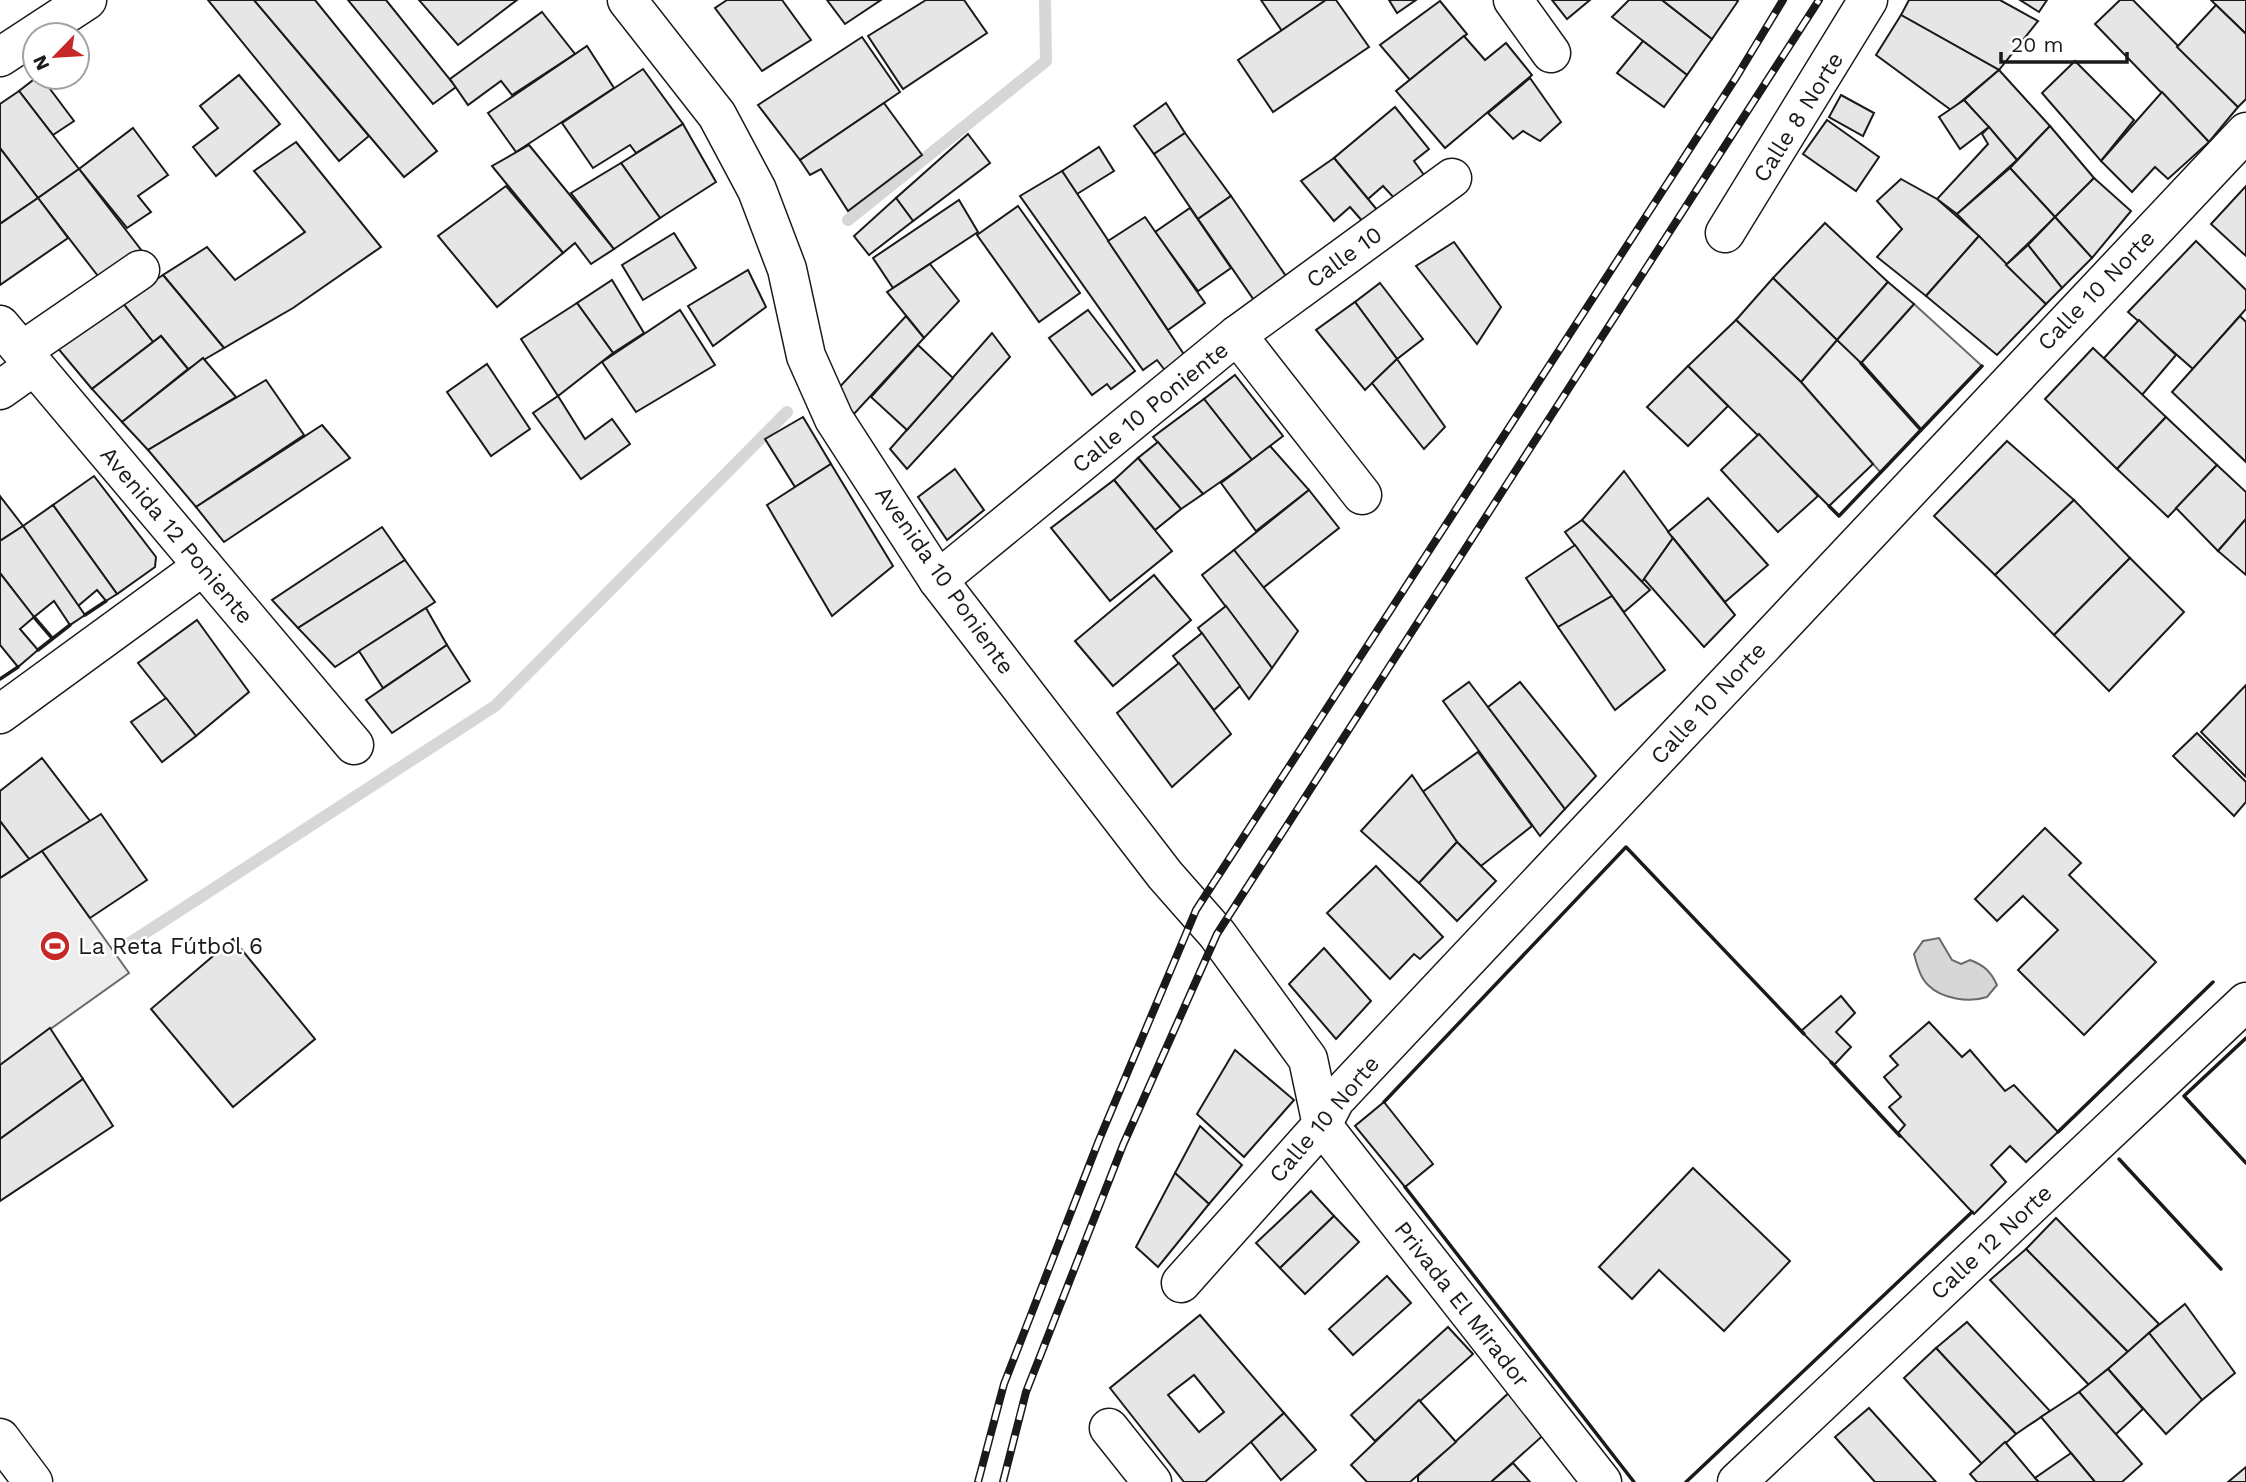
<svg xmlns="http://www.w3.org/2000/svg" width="2246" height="1482" viewBox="0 0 2246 1482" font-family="'Work Sans',sans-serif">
<rect width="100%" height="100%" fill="#fff"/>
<g fill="#ededed" stroke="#6a6a6a" stroke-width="2">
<polygon points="1914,304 1982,366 1881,473 1801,382 1837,340 1862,362"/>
<polygon points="42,851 129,973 0,1065 0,878"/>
</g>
<path fill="#d7d7d7" stroke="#6a6a6a" stroke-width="2" d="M 1939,938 L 1952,960 L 1961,964 L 1970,960 C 1984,965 1991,972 1997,985 L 1987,997 C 1969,1003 1942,999 1928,985 C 1920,978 1917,964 1914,954 L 1923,941 Z"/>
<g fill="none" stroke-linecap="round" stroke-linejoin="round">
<g stroke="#d7d7d7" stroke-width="12">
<polyline points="848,220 1046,61 1045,0"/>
<polyline points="125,946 495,706 787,412"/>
</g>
</g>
<g fill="#e6e6e6" stroke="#1a1a1a" stroke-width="2" fill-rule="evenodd">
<polygon points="208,0 254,0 369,136 339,161"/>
<polygon points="254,0 315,0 437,151 404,177"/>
<polygon points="348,0 386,0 456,87 433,104"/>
<polygon points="419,0 517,0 458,45"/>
<polygon points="727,0 782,0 811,40 762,71 715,8"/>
<polygon points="827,0 881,0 845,24"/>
<polygon points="926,0 964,0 987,33 903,89 868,36"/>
<polygon points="1261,0 1326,0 1282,31"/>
<polygon points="1326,0 1336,0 1369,47 1273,112 1238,60"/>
<polygon points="1389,0 1416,0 1397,13"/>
<polygon points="1552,0 1590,0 1567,19"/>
<polygon points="1629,0 1662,0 1712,39 1687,75 1612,17"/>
<polygon points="1662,0 1736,0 1738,1 1712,39"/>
<polygon points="1909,0 2000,0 2038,21 1999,70 1901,15"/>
<polygon points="2020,0 2047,0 2039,12"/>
<polygon points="2120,0 2133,0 2238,107 2209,142 2095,24"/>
<polygon points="2211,0 2246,0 2246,34 2216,5"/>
<polygon points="1440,1 1467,34 1410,80 1380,45"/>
<polygon points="2216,5 2246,34 2246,99 2238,107 2177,47"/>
<polygon points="542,12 575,54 512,95 501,81 468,105 450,79"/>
<polygon points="1901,15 1999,70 1951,110 1876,55"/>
<polygon points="1464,36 1485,60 1506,43 1532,75 1445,148 1396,91"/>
<polygon points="862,37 900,92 800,160 758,105"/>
<polygon points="1643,41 1687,75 1664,107 1617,73"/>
<polygon points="587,46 614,88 516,152 488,113"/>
<polygon points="2075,61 2134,120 2101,161 2042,93"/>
<polygon points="643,69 683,124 636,153 630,145 593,168 562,123"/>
<polygon points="1999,70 2050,126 2017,160 1964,100"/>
<polygon points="239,75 280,124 216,176 193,147 218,128 200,106"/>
<polygon points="37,77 41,77 74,121 53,135 19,91"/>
<polygon points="1530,78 1561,122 1540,141 1523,131 1513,139 1488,113"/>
<polygon points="19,91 79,169 38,198 0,148 0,104"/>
<polygon points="2162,92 2209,142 2168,179 2155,167 2132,192 2101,161"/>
<polygon points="1841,95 1874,113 1863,136 1829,117"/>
<polygon points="1964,100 1989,127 1960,149 1939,117"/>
<polygon points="884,103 922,155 848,211 821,169 810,175 800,160"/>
<polygon points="1166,103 1185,133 1154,154 1134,126"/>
<polygon points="1395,107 1429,149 1414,161 1424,175 1395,199 1383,186 1368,199 1334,158"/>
<polygon points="1827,120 1879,157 1856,191 1803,154"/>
<polygon points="683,124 716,182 660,218 621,163"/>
<polygon points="2050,126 2094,178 2055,217 2010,168"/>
<polygon points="1989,127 2017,160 1957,214 1937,199 1988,144 1982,134"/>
<polygon points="133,128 168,175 138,196 151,212 127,228 79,169"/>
<polygon points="1185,133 1231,196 1198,219 1154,154"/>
<polygon points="968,134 990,163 913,221 896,198"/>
<polygon points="296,142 381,247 293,308 224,348 163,275 207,247 235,280 305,232 254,171"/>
<polygon points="529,145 614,249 591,264 575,243 563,253 492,166"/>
<polygon points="1099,147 1114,171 1077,194 1062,171"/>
<polygon points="0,148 38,198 1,223 0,222"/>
<polygon points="1334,158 1378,211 1364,223 1350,207 1334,221 1301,181"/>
<polygon points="621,163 660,218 614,249 571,193"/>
<polygon points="2010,168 2055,217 2006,265 1957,214"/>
<polygon points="79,169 142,251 101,280 38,198"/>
<polygon points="1062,171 1187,359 1167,373 1157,360 1143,370 1020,196"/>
<polygon points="2094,178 2131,211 2092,258 2055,217"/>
<polygon points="1901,179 1937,199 1979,236 1926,296 1877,257 1902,229 1877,201"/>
<polygon points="506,186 563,253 497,307 438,236"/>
<polygon points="2246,186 2246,256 2211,224"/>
<polygon points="1231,196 1288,279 1256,303 1198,219"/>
<polygon points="38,198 68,238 0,285 0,224"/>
<polygon points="896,198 913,221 869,255 854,236"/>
<polygon points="959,200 978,232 893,288 873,258"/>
<polygon points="1018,206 1080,293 1039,322 977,235"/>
<polygon points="1190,208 1231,268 1198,291 1155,232"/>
<polygon points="1145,217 1205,303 1168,330 1108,241"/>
<polygon points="2055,217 2092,258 2062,288 2028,245"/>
<polygon points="1825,223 1888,282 1837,340 1773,278"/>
<polygon points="674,233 696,268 643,300 622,265"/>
<polygon points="1979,236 2046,304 1997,355 1926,296"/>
<polygon points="2196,241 2246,290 2246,309 2193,369 2128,312"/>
<polygon points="1454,242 1501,307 1477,344 1416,266"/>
<polygon points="2028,245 2062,288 2046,304 2006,265"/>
<polygon points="930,264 959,301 924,338 887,292"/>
<polygon points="748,270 766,307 713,346 688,306"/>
<polygon points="163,275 224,348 188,369 161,336 153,342 122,302"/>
<polygon points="1773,278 1837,340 1801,382 1736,320"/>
<polygon points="612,280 644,333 613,353 577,303"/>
<polygon points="1888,282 1914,304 1861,363 1837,340"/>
<polygon points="1380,283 1423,339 1397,359 1355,302"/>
<polygon points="122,302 153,342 92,389 56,346"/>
<polygon points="1355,302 1397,359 1365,390 1316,330"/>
<polygon points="577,303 613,353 558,396 521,339"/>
<polygon points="680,310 715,365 636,412 602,362"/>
<polygon points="1088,310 1135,371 1111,389 1107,384 1092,395 1049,338"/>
<polygon points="906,316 924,338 853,415 834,393"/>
<polygon points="2240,316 2246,322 2246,462 2172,392"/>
<polygon points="1736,320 1801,382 1873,464 1829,506 1688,366"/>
<polygon points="2139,320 2176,355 2142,395 2104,358"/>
<polygon points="992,333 1010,357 907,469 890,449"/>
<polygon points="161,336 188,369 122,422 92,389"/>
<polygon points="918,345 953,378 907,430 871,397"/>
<polygon points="2093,348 2166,417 2117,469 2045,399"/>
<polygon points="203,358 236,397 148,450 122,422"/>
<polygon points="1397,359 1445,427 1424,449 1372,383"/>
<polygon points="487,364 530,429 491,456 447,392"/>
<polygon points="1688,366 1728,406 1688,446 1647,407"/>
<polygon points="1235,375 1283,436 1252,460 1204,399"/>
<polygon points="266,380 304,435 196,507 148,450"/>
<polygon points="558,396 585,439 612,419 630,444 581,479 533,413"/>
<polygon points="1204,399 1252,460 1203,494 1153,437"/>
<polygon points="803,417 831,464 795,487 765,439"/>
<polygon points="2166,417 2217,465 2168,517 2117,469"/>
<polygon points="322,425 350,458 224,542 196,507"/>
<polygon points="1759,434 1818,496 1778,532 1721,470"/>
<polygon points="2007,441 2074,500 1995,575 1934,516"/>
<polygon points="1158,442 1203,494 1181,509 1138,458"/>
<polygon points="1270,446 1309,490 1256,531 1221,483"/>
<polygon points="1138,458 1181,509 1155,530 1114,480"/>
<polygon points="831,464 893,566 832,616 767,505"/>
<polygon points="2217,465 2246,492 2246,519 2218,551 2176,508"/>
<polygon points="955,469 984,510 947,540 918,497"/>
<polygon points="1624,471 1673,538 1642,582 1582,520"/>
<polygon points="94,476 156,557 155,567 117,594 53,505"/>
<polygon points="1114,480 1172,551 1110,601 1051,528"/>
<polygon points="1309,490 1339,528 1263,588 1234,550"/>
<polygon points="0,496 23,526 0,541"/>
<polygon points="1708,498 1768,565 1725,602 1668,532"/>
<polygon points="2074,500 2130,558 2054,635 1995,575"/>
<polygon points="53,505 117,594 106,601 97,590 78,606 23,526"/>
<polygon points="2246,519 2246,575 2218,551"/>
<polygon points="1582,520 1650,590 1624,612 1565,532"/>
<polygon points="23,526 85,615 70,625 54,601 34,617 0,573 0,541"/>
<polygon points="382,527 405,560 298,628 272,600"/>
<polygon points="1673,538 1735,615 1704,647 1644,579"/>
<polygon points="1575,545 1612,596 1558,627 1526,578"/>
<polygon points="1234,550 1298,631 1272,668 1202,575"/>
<polygon points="2130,558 2184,612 2109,691 2054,635"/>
<polygon points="405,560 435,602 335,667 298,628"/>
<polygon points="0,573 34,617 20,629 38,650 18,667 0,645"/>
<polygon points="1154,575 1191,620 1113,686 1075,641"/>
<polygon points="1612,596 1665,670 1615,710 1558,627"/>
<polygon points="1226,606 1272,668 1249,699 1198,628"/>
<polygon points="426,608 447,645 383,688 359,651"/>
<polygon points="197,620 249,692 196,736 138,663"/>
<polygon points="1202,633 1240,686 1214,710 1173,656"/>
<polygon points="447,645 470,681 392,733 366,700"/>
<polygon points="1179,663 1231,734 1172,787 1117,713"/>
<polygon points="1469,682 1565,809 1540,836 1443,701"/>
<polygon points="1520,682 1596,776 1565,809 1488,707"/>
<polygon points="2246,685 2246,777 2201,732"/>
<polygon points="166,698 196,736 162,762 131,722"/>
<polygon points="2197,733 2246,782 2246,802 2234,816 2173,756"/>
<polygon points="1478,752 1532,826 1481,866 1457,842 1421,793"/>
<polygon points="42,758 90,821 29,859 0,821 0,791"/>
<polygon points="1412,775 1457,842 1419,883 1361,831"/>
<polygon points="101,814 147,880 90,918 42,851"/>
<polygon points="0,821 29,859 0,878"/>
<polygon points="2045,828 2081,863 2069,875 2156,962 2084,1035 2018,970 2058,930 2023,896 1997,921 1975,899"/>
<polygon points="1457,842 1496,881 1457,921 1419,883"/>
<polygon points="1376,866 1443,937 1420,959 1414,954 1390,979 1327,913"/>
<polygon points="233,939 315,1039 233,1107 151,1009"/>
<polygon points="1324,948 1371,1001 1336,1039 1289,984"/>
<polygon points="1841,996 1855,1013 1836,1032 1851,1047 1834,1065 1801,1031"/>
<polygon points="1929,1022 1962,1057 1970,1050 2005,1091 2014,1085 2058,1132 2026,1162 2010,1146 1991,1165 2006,1182 1974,1214 1898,1133 1905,1125 1889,1107 1901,1097 1884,1077 1898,1065 1890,1056"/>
<polygon points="50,1028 83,1079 0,1139 0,1065"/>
<polygon points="1235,1050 1294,1100 1244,1157 1197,1114"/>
<polygon points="83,1079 113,1126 0,1201 0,1139"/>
<polygon points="1384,1102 1433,1164 1405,1187 1355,1126"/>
<polygon points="1200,1126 1242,1165 1209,1204 1175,1173"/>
<polygon points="1693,1168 1790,1261 1724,1331 1659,1270 1632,1299 1599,1267"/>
<polygon points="1175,1173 1209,1204 1158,1267 1136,1247"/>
<polygon points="1311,1191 1334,1216 1280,1268 1256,1243"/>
<polygon points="1334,1216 1359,1242 1305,1294 1280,1268"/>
<polygon points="2056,1218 2159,1324 2128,1352 2026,1249"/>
<polygon points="2026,1249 2128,1352 2089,1385 1990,1280"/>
<polygon points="1387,1276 1411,1303 1353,1355 1329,1329"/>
<polygon points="2185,1304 2235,1373 2202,1400 2149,1333"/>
<path d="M 1200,1315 L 1284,1413 L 1205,1482 L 1184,1482 L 1110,1388 ZM 1194,1375 L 1224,1412 L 1199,1432 L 1168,1395 Z"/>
<polygon points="1967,1322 2050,1411 2016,1434 1936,1348"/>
<polygon points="1448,1327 1473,1354 1375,1441 1351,1415"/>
<polygon points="2149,1333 2202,1400 2166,1434 2108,1369"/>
<polygon points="1936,1348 2016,1434 1982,1464 1904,1378"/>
<polygon points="2108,1369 2143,1409 2115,1435 2079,1392"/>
<polygon points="1513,1389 1548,1431 1491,1482 1418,1482 1418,1476"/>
<polygon points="2079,1392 2142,1464 2122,1482 2095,1482 2041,1417"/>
<polygon points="1419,1400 1456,1442 1410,1482 1367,1482 1351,1465"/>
<polygon points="1869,1408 1936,1482 1875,1482 1835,1437"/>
<polygon points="1284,1413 1316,1450 1281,1480 1251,1442"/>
<polygon points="2005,1442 2035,1478 2039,1482 1977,1482 1970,1474"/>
<polygon points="2071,1453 2095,1482 2039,1482 2035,1478"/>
<polygon points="1513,1463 1530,1482 1491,1482"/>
<polygon points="2246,1467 2246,1482 2228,1482"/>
</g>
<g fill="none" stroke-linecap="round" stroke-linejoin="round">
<g stroke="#1a1a1a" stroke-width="41">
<g id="street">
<polyline points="627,0 717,115 757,190 787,269 806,356 834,419 938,580 1165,875 1217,934 1308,1059 1322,1125 1602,1482"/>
<polyline points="1513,0 1551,53"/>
<polyline points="0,57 87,0"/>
<polyline points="1725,233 1868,0"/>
<polyline points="0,325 354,745"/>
<polyline points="1237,335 1362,495"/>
<polyline points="22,351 140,270"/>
<polyline points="0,390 34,366"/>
<polyline points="938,580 1237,335 1452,178"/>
<polyline points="0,714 203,566"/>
<polyline points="1181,1283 1322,1125 1335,1100 2246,132"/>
<polyline points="1109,1428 1152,1482"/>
<polyline points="0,1438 33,1482"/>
<polyline points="1737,1482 2246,1002"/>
</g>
</g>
<use href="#street" stroke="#fff" stroke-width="38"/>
<g stroke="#1a1a1a" stroke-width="8">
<g id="rail">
<polyline points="978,1482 1004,1384 1099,1140 1196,910 1737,76 1783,0"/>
<polyline points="1003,1482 1026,1392 1123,1145 1217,934 1819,0"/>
</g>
</g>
<use href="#rail" stroke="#fff" stroke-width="5" stroke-dasharray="16" stroke-linecap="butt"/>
<g stroke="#1a1a1a" stroke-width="3.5">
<polyline points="1861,363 1921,430"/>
<polyline points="1829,506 1839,516 1982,366"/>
<polyline points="85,615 106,601"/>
<polyline points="34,617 52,638"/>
<polyline points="38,650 70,625"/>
<polyline points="0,679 18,667"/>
<polyline points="2246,1038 2184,1096 2246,1163"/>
<polyline points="1831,1062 1900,1136"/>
<polyline points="1384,1102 1626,847 1804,1034"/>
<polyline points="2058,1132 2213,982"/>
<polyline points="2119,1159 2221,1269"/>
<polyline points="1405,1187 1634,1482"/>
<polyline points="1686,1482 1972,1212"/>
</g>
</g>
<defs>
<g id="stadium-disc" transform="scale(1.575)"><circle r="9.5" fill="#c62828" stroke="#fff"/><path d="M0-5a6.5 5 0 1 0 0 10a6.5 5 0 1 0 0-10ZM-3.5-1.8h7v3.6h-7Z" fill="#fff"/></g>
</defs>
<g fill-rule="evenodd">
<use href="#stadium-disc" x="55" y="946"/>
</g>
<g text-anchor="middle" stroke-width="5" stroke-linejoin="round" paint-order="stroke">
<g font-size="23" fill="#1a1a1a" stroke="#fff">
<text transform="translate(1798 117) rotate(-58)" y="8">Calle 8 Norte</text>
<text transform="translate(1344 257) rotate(-36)" y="8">Calle 10</text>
<text transform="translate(2096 290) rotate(-46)" y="8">Calle 10 Norte</text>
<text transform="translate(1150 407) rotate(-39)" y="8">Calle 10 Poniente</text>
<text transform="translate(177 535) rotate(50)" y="8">Avenida 12 Poniente</text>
<text transform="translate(945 580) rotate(55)" y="8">Avenida 10 Poniente</text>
<text transform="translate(1708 703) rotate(-47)" y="8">Calle 10 Norte</text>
<text transform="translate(1324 1119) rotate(-50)" y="8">Calle 10 Norte</text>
<text transform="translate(1991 1242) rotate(-43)" y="8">Calle 12 Norte</text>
<text transform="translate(1462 1304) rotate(52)" y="8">Privada El Mirador</text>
</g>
<g font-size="23" fill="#1a1a1a" stroke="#fff" text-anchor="start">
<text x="78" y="954">La Reta Fútbol 6</text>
</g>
</g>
<g transform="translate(56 56) rotate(245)"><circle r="33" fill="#ffffff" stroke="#a3a3a3" stroke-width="2"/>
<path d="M0-5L12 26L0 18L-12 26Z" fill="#c62828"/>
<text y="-10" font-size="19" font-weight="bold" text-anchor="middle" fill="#1a1a1a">N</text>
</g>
<path d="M2001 52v10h126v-10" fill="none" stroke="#1a1a1a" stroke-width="3.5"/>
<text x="2011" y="52" font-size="21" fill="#1a1a1a" stroke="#ffffff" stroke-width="5" paint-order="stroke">20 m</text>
</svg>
